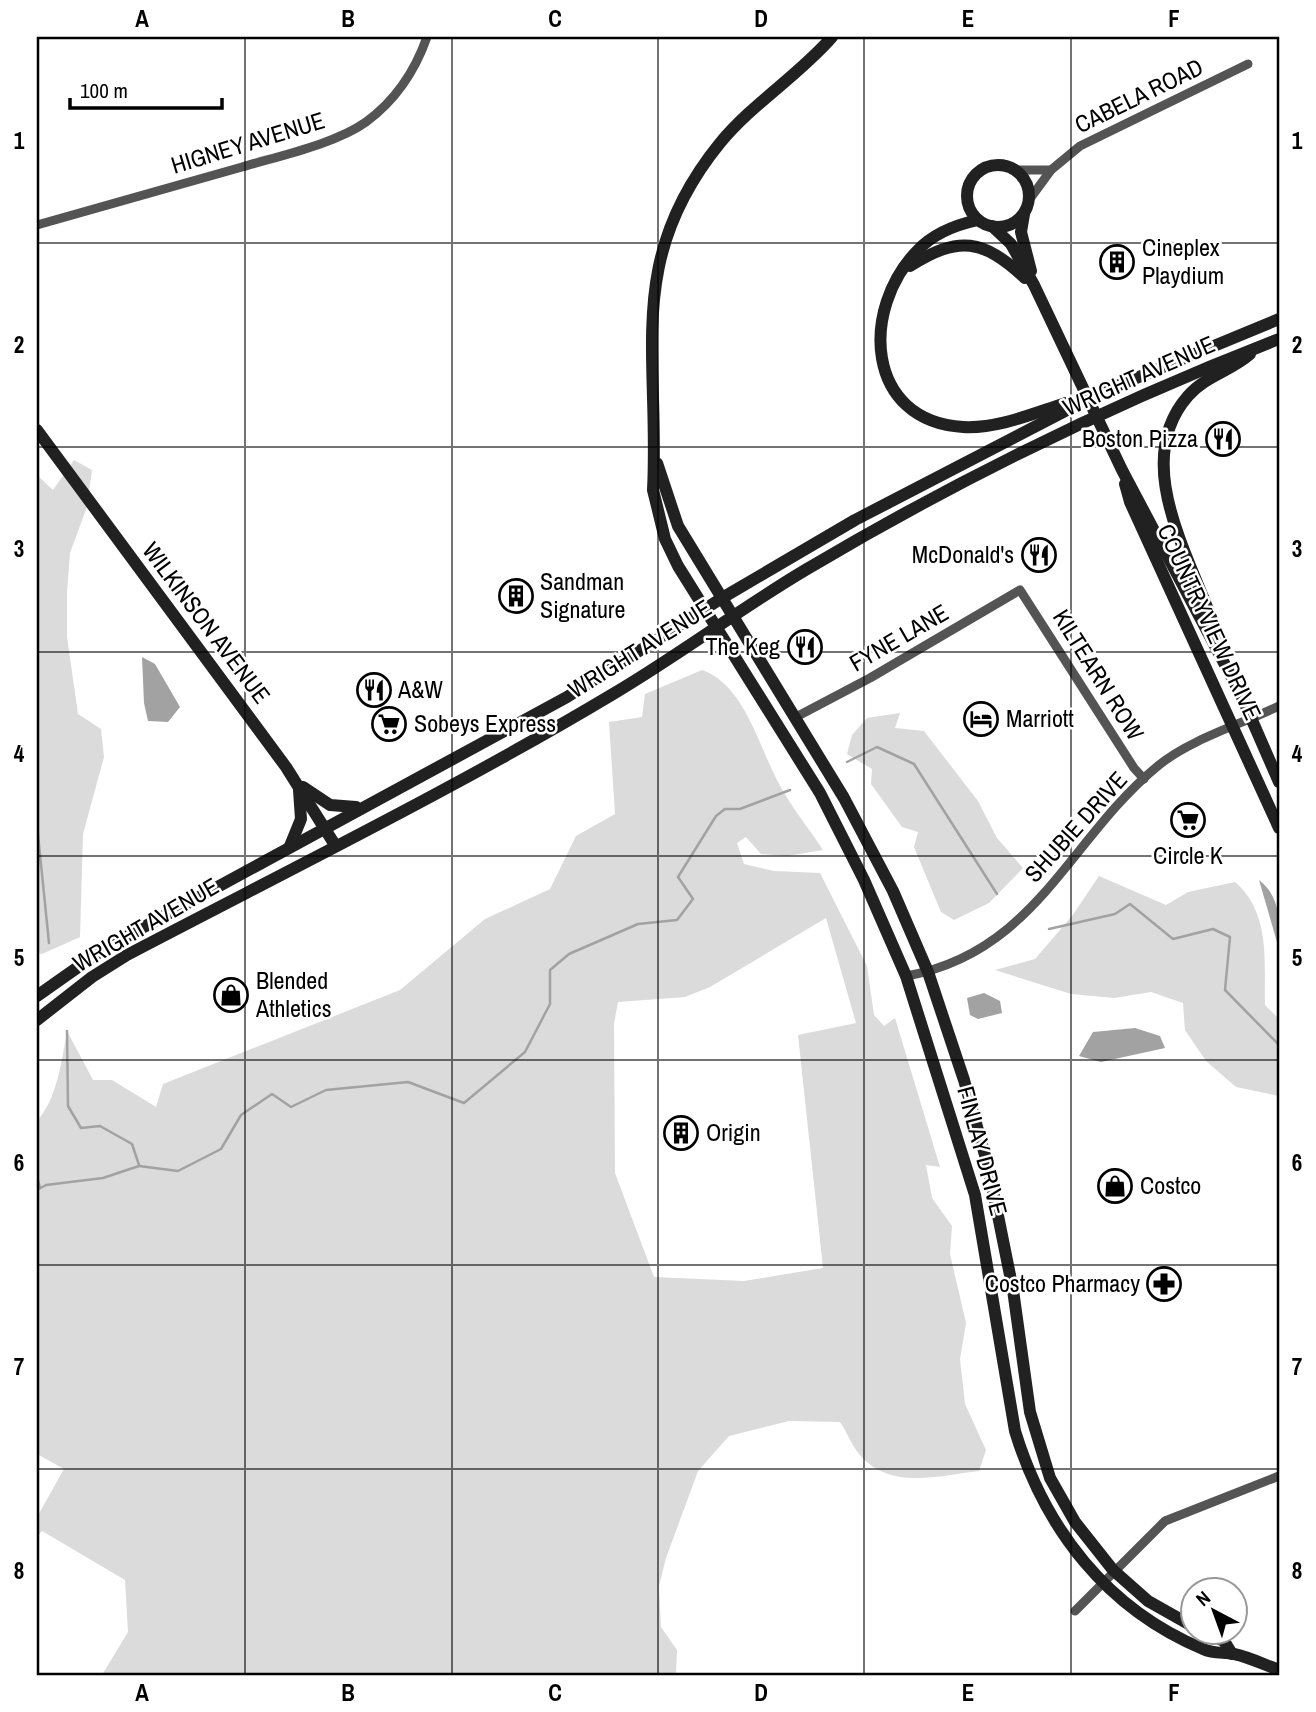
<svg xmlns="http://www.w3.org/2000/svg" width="1316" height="1712" viewBox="0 0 1316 1712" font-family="'Archivo Narrow',sans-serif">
<rect width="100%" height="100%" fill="#fff"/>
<g fill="#dbdbdb" fill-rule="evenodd">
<polygon points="74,460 92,470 87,507 70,553 67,593 67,637 78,714 101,729 104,757 83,834 80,937 42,954 37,953 37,475 53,490"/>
<path d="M 702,670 C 743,684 758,743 776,778 C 788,803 808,827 823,850 L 787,856 L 761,854 L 746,837 L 737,843 L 744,864 L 774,871 L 820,873 L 867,966 L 874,1015 L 884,1026 L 895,1018 L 940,1167 L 926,1165 L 932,1198 L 952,1226 L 950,1254 L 966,1323 L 960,1359 L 965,1404 L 986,1450 L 979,1471 C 937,1476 890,1490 860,1455 C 852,1446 847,1432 840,1422 L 789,1421 L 729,1436 L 698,1471 L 666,1558 L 659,1586 L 661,1627 L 677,1650 L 676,1675 L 102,1675 L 128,1632 L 125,1580 L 42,1531 L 37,1537 L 37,1517 L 64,1469 L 37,1454 L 37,1121 C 57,1099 62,1060 67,1031 L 93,1080 L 112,1080 L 156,1107 L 163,1084 L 400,990 L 485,919 L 550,889 L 576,836 L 615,814 L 609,722 L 642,717 L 645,694 ZM 826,918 L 856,1023 L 798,1035 L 823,1268 L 744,1281 L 654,1277 L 615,1173 L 614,1024 L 618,1002 L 685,997 L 710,987 Z"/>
<polygon points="900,713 895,728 924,731 978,801 997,838 1023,868 989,903 954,920 941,912 914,847 918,832 902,827 871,784 872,769 847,754 852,735 867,718"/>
<path d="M 1099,876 L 1166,905 L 1188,892 L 1235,882 C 1271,913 1264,962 1265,1005 L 1279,1019 L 1279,1096 L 1236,1087 L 1206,1061 L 1185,1030 L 1183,1003 L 1151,992 L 1114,998 L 1071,994 L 995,970 L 1035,959 L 1072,916 Z"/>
</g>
<g fill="#a2a2a2">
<polygon points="142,657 155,664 180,707 168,722 148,721 144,703"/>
<path d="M 1259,880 C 1282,898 1279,923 1279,949 Z"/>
<polygon points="984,993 1000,1001 1002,1013 978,1019 970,1015 967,998"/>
<polygon points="1135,1028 1160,1036 1165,1048 1101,1062 1079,1056 1093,1032"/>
</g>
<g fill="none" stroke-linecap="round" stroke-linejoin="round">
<g stroke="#a2a2a2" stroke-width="2.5">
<polyline points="847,762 877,747 914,764 997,894"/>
<polyline points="37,768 37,796"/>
<polyline points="37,825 49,943"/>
<polyline points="1049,929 1115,914 1130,904 1173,939 1213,929 1230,937 1225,990 1279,1045"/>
<polyline points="67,1031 68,1106 81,1128 100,1126 132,1144 139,1165"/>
<polyline points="37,1176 40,1188"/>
<polyline points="37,1190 46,1185 103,1178 139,1166 178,1171 221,1149 241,1115 272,1094 291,1107 326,1090 408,1082 464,1103 525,1052 550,1004 550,970 569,954 638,924 677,920 693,899 678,877 716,816 725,809 740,809 790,790"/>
</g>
<g stroke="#545454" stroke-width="9">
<polyline points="1016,170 1051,170"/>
<polyline points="1029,200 1051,170 1080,146 1248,64"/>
<path d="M 37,225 C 105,206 173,186 242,167 C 279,156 335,144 366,122 C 396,100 415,71 427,37"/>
<polyline points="796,717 870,678 1020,590 1134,768 1144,779"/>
<path d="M 906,976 C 1036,953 1069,838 1159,765 C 1191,739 1242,724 1279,706"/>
<polyline points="1075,1611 1165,1521 1279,1476"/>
</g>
<g stroke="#212121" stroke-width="12">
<path d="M 832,37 C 798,76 753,103 720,143 C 624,261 660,354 653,490 L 665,539 L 678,566 L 820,793 L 864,880 L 906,976 L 975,1195 L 1015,1431 C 1045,1529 1107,1609 1203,1649 C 1214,1654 1223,1652 1234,1654 C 1249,1657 1265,1665 1279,1670"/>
<circle cx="998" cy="196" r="31"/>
<polyline points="1024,214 1021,232 1031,271"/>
<path d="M 978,220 C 955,225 934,233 918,250 C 860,309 865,421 963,427 C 998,429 1034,413 1066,403"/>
<polyline points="992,226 1011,244 1034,285 1122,470 1241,695 1279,782"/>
<path d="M 910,266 C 959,235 983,239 1025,278"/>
<polyline points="37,430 286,767 335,845"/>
<polyline points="657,463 678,526 844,798 893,891 928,972 964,1080 988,1166 1013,1290 1030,1412 1050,1478 1075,1522 1113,1570 1148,1601 1194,1627"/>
<polyline points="1125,484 1130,502 1279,828"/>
<path d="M 1223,653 C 1204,577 1124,469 1188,396 C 1205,376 1231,371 1250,354"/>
<polyline points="303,787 330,805 356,807"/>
<polyline points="290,846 301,819 299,790"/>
<polyline points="37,996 98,953 142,928 567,697 722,598 855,520 1100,393 1279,319"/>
<path d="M 37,1020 L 92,977 L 127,955 C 289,870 456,788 613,694 C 679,655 741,608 807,569 C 957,480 1116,402 1279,339"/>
<polyline points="1202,1632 1224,1641 1232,1654"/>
</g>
</g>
<path fill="none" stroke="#000" stroke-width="2" stroke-opacity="0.55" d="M 245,37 L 245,1675M 452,37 L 452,1675M 658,37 L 658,1675M 864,37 L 864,1675M 1071,37 L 1071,1675M 37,243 L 1279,243M 37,447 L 1279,447M 37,652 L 1279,652M 37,856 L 1279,856M 37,1060 L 1279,1060M 37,1265 L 1279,1265M 37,1469 L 1279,1469"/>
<defs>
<g id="building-ring" transform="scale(1.75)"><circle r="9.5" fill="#fff" stroke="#000" stroke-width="1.5"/><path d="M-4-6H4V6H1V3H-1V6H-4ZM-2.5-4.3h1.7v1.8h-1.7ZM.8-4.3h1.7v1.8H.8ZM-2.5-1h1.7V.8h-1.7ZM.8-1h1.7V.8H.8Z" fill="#000"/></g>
<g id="restaurant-ring" transform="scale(1.75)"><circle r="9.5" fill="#fff" stroke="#000" stroke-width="1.5"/><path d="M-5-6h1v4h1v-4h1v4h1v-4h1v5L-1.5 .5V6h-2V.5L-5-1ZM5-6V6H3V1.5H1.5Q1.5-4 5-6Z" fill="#000"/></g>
<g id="hotel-ring" transform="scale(1.75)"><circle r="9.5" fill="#fff" stroke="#000" stroke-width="1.5"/><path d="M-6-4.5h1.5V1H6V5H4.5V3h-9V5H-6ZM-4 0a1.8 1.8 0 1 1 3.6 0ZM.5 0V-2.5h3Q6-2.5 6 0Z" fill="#000"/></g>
<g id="supermarket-ring" transform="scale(1.75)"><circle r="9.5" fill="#fff" stroke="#000" stroke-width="1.5"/><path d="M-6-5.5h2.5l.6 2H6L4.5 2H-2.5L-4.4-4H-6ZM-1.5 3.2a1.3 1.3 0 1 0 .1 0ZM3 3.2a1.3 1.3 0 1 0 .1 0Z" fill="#000"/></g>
<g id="shop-ring" transform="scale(1.75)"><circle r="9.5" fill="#fff" stroke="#000" stroke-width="1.5"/><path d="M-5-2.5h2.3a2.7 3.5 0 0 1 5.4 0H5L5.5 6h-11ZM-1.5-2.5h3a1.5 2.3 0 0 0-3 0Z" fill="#000"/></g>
<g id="pharmacy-ring" transform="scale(1.75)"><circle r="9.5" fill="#fff" stroke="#000" stroke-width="1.5"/><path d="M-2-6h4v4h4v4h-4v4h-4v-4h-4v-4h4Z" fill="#000"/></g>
</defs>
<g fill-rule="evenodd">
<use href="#building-ring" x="1117" y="262"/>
<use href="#restaurant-ring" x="1223" y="439"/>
<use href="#restaurant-ring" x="1039" y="555"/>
<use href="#building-ring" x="516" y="596"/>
<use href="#restaurant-ring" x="805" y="647"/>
<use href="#restaurant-ring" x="374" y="690"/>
<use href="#hotel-ring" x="981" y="719"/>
<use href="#supermarket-ring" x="389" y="724"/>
<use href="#supermarket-ring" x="1188" y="820"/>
<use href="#shop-ring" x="231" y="995"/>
<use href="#building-ring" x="681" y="1133"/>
<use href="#shop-ring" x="1115" y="1186"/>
<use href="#pharmacy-ring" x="1164" y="1284"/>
</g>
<g text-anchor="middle" stroke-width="5" stroke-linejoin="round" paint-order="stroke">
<g font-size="24" fill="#000" stroke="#fff">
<text transform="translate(1139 96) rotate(-26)" y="8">CABELA ROAD</text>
<text transform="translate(248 143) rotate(-17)" y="8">HIGNEY AVENUE</text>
<text transform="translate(1139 376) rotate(-24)" y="8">WRIGHT AVENUE</text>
<text transform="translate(1209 622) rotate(65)" y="8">COUNTRYVIEW DRIVE</text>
<text transform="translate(206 623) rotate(53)" y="8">WILKINSON AVENUE</text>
<text transform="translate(899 638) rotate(-30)" y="8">FYNE LANE</text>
<text transform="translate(640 649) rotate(-32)" y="8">WRIGHT AVENUE</text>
<text transform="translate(1098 675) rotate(58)" y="8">KILTEARN ROW</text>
<text transform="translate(1076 827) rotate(-48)" y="8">SHUBIE DRIVE</text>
<text transform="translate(146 925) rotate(-30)" y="8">WRIGHT AVENUE</text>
<text transform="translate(982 1151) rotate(75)" y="8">FINLAY DRIVE</text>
</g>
<g font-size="24" fill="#000" stroke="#fff" text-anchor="start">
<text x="1142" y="256">Cineplex<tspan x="1142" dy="28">Playdium</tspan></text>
<text x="1198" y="447" text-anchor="end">Boston Pizza</text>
<text x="1014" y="563" text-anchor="end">McDonald's</text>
<text x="540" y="590">Sandman<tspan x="540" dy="28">Signature</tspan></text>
<text x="780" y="655" text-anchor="end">The Keg</text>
<text x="398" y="698">A&amp;W</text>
<text x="1006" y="727">Marriott</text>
<text x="414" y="732">Sobeys Express</text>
<text x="1188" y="864" text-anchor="middle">Circle K</text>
<text x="256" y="989">Blended<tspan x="256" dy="28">Athletics</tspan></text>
<text x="706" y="1141">Origin</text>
<text x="1140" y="1194">Costco</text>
<text x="1140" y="1292" text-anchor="end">Costco Pharmacy</text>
</g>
</g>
<rect width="1316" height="1712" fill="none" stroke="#ffffff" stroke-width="77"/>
<g transform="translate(1214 1611) rotate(319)"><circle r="33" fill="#ffffff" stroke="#999999" stroke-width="2"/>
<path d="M0-5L12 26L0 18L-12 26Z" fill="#000000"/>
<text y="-10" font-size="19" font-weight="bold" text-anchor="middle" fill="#000000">N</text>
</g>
<path d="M70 98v10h152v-10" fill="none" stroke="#000000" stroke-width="3.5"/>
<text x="80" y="98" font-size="21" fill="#000000" stroke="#ffffff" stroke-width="5" paint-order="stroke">100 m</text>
<rect x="38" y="38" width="1240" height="1636" fill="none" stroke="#000" stroke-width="2.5"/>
<g font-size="23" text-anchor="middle" font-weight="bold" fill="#000">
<text x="142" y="27">A</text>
<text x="348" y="27">B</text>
<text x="555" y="27">C</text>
<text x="761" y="27">D</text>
<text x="968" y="27">E</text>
<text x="1174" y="27">F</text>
<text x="19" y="149">1</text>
<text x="1297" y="149">1</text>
<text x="19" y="353">2</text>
<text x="1297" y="353">2</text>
<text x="19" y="557">3</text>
<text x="1297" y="557">3</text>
<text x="19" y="762">4</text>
<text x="1297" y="762">4</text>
<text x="19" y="966">5</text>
<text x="1297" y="966">5</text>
<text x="19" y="1171">6</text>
<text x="1297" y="1171">6</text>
<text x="19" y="1375">7</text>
<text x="1297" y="1375">7</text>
<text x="19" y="1579">8</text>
<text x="1297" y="1579">8</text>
<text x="142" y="1701">A</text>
<text x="348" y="1701">B</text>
<text x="555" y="1701">C</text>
<text x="761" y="1701">D</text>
<text x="968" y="1701">E</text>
<text x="1174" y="1701">F</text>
</g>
</svg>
